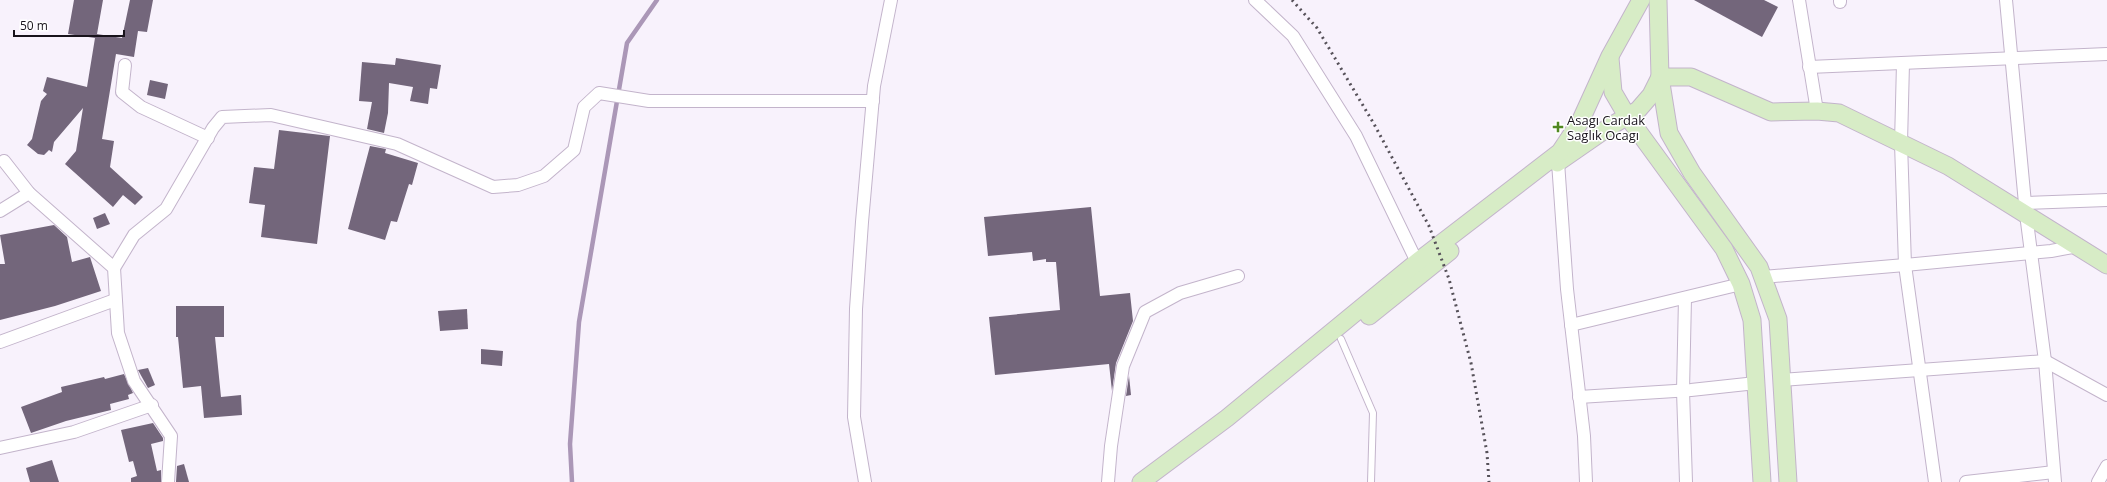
<svg xmlns="http://www.w3.org/2000/svg" width="2107" height="482" viewBox="0 0 2107 482" font-family="'Open Sans',sans-serif">
<rect width="100%" height="100%" fill="#f8f2fc"/>
<g fill="none" stroke-linecap="round" stroke-linejoin="round">
<polyline stroke="#ab97b7" stroke-width="4.5" points="572,482 570,444 579,322 627,43 657,0"/>
</g>
<g fill="#73667b">
<polygon points="74,0 103,0 97,34 122,38 130,0 153,0 147,32 138,31 134,57 116,54 102,139 114,141 110,167 143,197 135,205 123,195 113,207 65,164 76,151 83,108 54,142 52,152 49,150 44,155 38,154 27,145 32,139 41,101 47,94 43,91 47,77 87,87 95,38 68,34"/>
<polygon points="1694,0 1764,0 1778,7 1762,37"/>
<polygon points="396,58 441,65 437,89 430,88 428,104 410,101 413,87 389,83 388,113 384,133 367,129 372,102 359,101 362,62 395,65"/>
<polygon points="150,80 168,84 165,99 147,95"/>
<polygon points="279,130 330,136 317,244 261,237 265,205 249,203 254,167 274,169"/>
<polygon points="370,146 386,149 385,153 418,163 412,185 409,184 397,222 391,221 385,240 348,229"/>
<polygon points="1091,207 1100,296 1130,293 1133,321 1116,363 1112,391 1109,364 995,375 989,317 1060,310 1056,262 1046,262 1046,259 1033,261 1032,252 988,256 984,217"/>
<polygon points="105,213 110,224 97,229 93,218"/>
<polygon points="54,225 67,237 72,262 90,257 101,291 55,306 0,320 0,264 5,264 0,235"/>
<polygon points="176,306 224,306 224,337 215,337 221,397 241,395 242,415 204,418 201,386 183,388 178,337 176,337"/>
<polygon points="467,309 468,329 440,331 438,311"/>
<polygon points="481,349 503,351 502,366 481,364"/>
<polygon points="148,368 155,385 148,388 138,370"/>
<polygon points="124,374 133,393 128,395 129,399 110,404 111,410 66,421 31,433 21,407 62,392 61,387 104,377 105,379"/>
<polygon points="1129,376 1131,395 1126,396"/>
<polygon points="153,423 163,438 163,441 151,444 157,471 161,470 161,482 131,482 131,478 137,476 133,461 129,462 121,430"/>
<polygon points="52,460 59,482 30,482 26,468"/>
<polygon points="184,464 189,482 176,482 177,466"/>
</g>
<g fill="none" stroke-linecap="round" stroke-linejoin="round">
<g stroke="#c3b4cb" stroke-width="8">
<polyline id="lane" points="1341,339 1373,413 1371,482"/>
</g>
<g stroke="#c3b4cb" stroke-width="14">
<g id="street">
<polyline points="1255,0 1293,36 1356,136 1417,262"/>
<polyline points="1799,0 1817,111"/>
<polyline points="1840,0 1840,2"/>
<polyline points="2006,0 2026,214 2045,361 2055,482"/>
<polyline points="1903,63 1901,143 1905,265 1935,482"/>
<polyline points="125,65 122,92 141,107 208,138"/>
<polyline points="1809,67 2107,54"/>
<polyline points="4,161 29,193 114,268 118,333 134,381 171,436 168,482"/>
<polyline points="1558,162 1567,289 1584,436 1586,482"/>
<polyline points="2025,203 2107,200"/>
<polyline points="0,211 29,193"/>
<polyline points="114,268 134,235 166,209 213,128 222,117 271,115 397,144 493,187 518,185 544,176 574,150 584,107 599,93 649,101 873,101"/>
<polyline points="1763,277 1905,265 2051,251 2078,246"/>
<polyline points="1685,298 1683,391 1686,482"/>
<polyline points="1571,325 1741,284"/>
<polyline points="0,342 115,300"/>
<polyline points="1781,380 2045,361 2107,395"/>
<polyline points="1579,397 1691,390 1756,383"/>
<polyline points="0,448 74,432 152,405"/>
<polyline points="865,482 854,417 856,309 862,222 874,86 891,0"/>
<polyline points="1108,482 1111,446 1123,366 1145,312 1180,293 1238,276"/>
<polyline points="1966,482 2054,472"/>
<polyline points="2098,482 2107,466"/>
</g>
</g>
<g stroke="#c3b4cb" stroke-width="19">
<g id="secondary">
<polyline points="1658,0 1660,77 1669,133 1692,173 1759,267 1778,319 1788,482"/>
<polyline points="1610,58 1613,92 1627,116 1724,249 1741,284 1752,320 1762,482"/>
<polyline points="1660,77 1691,77 1771,112 1817,111 1839,113 1948,166 2107,265"/>
<polyline points="1557,163 1609,127 1638,110 1651,95 1660,77"/>
<polyline points="1369,316 1450,251"/>
<polyline points="1141,482 1227,418 1417,262 1560,152 1580,122 1610,56 1641,0"/>
</g>
</g>
<use href="#lane" stroke="#fff" stroke-width="6"/>
<use href="#street" stroke="#fff" stroke-width="12"/>
<use href="#secondary" stroke="#d7ecc6" stroke-width="17"/>
<polyline stroke="#565159" stroke-width="3" stroke-dasharray="2 4" stroke-linecap="butt" points="1292,0 1317,28 1374,124 1429,226 1449,279 1471,363 1487,453 1489,482"/>
</g>
<path fill="#518821" stroke="#fff" stroke-width="1.5" d="M1556 121h4v4h4v4h-4v4h-4v-4h-4v-4h4z"/>
<g text-anchor="middle" stroke-width="3" stroke-linejoin="round" paint-order="stroke">
<g font-size="13" fill="#18131b" stroke="#fff" text-anchor="start">
<text x="1567" y="125">Asagı Cardak<tspan x="1567" dy="15">Saglık Ocagı</tspan></text>
</g>
</g>
<path d="M14 30v6h110v-6" fill="none" stroke="#18131b" stroke-width="2"/>
<text x="20" y="30" font-size="12" fill="#18131b" stroke="#ffffff" stroke-width="3" paint-order="stroke">50 m</text>
</svg>
